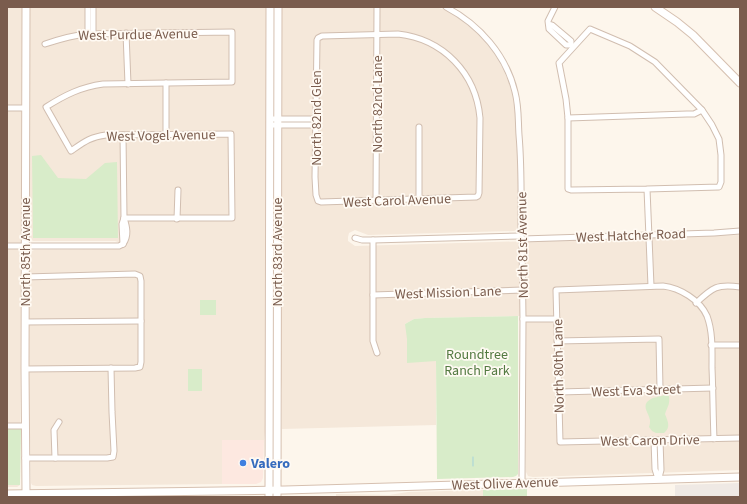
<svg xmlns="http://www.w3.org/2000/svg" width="747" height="504" viewBox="0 0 747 504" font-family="'Source Sans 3',sans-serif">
<rect width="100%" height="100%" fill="#fdf6ec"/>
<g fill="#f5e8da">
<polygon points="7,7 22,7 20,485 17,487 7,487"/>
<polygon points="30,7 267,7 266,424 264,440 222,441 222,484 36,486 32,485 31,483 30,437 29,423 29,254 32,251 34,250 111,249 121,249 127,245 115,241 33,241 30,238"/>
<polygon points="282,7 436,7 445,10 458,17 471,28 483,38 494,53 502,67 508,80 512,93 516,117 516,132 518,152 518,226 516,230 514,231 368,235 355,230 349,233 348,237 348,241 355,246 740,235 740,470 533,477 528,476 526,472 526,316 425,318 414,319 405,324 436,361 436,425 282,429 282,389 280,370 280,273 282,238"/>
<polygon points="483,490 483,497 336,497 336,494 389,495 408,492"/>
</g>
<polygon fill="#fde8e0" points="222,440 264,440 263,478 261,482 256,484 222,484"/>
<polygon fill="#efe9e4" points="740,483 740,497 675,497 675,485"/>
<g fill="#d8ecc9">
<polygon points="41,155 58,178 86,179 105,163 117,162 118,238 33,238 32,156"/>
<rect x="200" y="300" width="16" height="15"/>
<polygon points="518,316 518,474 516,476 513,477 437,479 436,361 407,363 407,339 405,324 414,319 425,318"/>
<rect x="188" y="369" width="14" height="22"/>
<path d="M 664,395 L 669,396 C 670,405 668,405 665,414 C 668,422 671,427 664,433 L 656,433 L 652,431 L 649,427 C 650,424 650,423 650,420 C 649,413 640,405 651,399 C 654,397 660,397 664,395 Z"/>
<polygon points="7,429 21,429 20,485 7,485"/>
<polygon points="527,489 527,497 483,497 483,490"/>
</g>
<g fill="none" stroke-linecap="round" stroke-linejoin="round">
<polyline stroke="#a5d3da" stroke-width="1" points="473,457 473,466"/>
<g stroke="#d1beb0" stroke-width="7">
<g id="street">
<path d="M 446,7 C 480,25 506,55 515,92 C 519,107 518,121 519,135 C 522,169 521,203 521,236 L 522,243 L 523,319 L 522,483"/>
<polyline points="549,24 552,25 571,41 571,45 566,45 549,29 548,21 555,7"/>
<polyline points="126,33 128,84"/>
<polyline points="88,34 88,7"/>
<polyline points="93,34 93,7"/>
<path d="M 398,34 C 443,39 476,73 480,118 L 479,193 L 478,196 L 476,197 L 321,202 L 318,201 L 316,195 L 315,177 L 317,40 L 318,38 L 322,36 Z"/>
<path d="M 45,44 C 60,39 73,35 88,34 L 232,32 L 232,82 L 103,84 C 81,87 65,95 46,107 L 71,151 C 84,142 90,137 106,135 L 231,134 L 232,218 L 124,218"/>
<polyline points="166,83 166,135"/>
<polyline points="7,108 26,108"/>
<polyline points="568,118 687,114 694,114 702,110"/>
<polyline points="270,119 316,119"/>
<polyline points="270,125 316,125"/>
<polyline points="419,127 419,199"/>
<polyline points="647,189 719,187 721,182 721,155 719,139 712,125 702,110 655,62 630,46 590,29 559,63 566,99 568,118 568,189 571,190 647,189 651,286"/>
<polyline points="376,200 377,7"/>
<polyline points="177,219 178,190"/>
<polyline points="355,238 362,240 373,240 521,236"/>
<polyline points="522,239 714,233 740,231"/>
<polyline points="373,240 373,341 377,353"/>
<path d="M 123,244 C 129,236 127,227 124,218 L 123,135"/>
<polyline points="123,244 122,224 124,218"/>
<polyline points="7,246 119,246 123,244"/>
<polyline points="373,295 523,290"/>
<path d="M 696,303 C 713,287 717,284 740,287"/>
<polyline points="523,319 557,319"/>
<polyline points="25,322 141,321"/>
<polyline points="557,341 659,339 660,389"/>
<polyline points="711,345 740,345"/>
<polyline points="25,369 135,368 140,367 141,362 141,281 140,276 135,274 25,277"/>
<polyline points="559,392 713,388"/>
<polyline points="7,426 25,426"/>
<path d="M 714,439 C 713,415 713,391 712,368 C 712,351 713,332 707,316 C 700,300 680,288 663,286 L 556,290 L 560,442 L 740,438"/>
<polyline points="654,440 655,469 658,479"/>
<polyline points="25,458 107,458 113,457 114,451 112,412 111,368"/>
<polyline points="55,458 54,430 59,422"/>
<polyline points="659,478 661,470 660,440"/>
</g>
</g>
<g stroke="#d6c0b0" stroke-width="9">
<g id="secondary">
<polyline points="655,7 677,22 693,35 740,83"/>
<polyline points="26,493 25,369 26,7"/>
<polyline points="7,494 285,490 740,477"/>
<polyline points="269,497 270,7"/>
<polyline points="277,497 278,7"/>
</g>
</g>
<use href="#street" stroke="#fff" stroke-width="5"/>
<use href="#secondary" stroke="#fff" stroke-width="7"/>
</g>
<circle fill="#3f7fe0" stroke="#fffaf3" stroke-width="1.5" cx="243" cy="463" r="4"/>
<g text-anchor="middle" stroke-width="3.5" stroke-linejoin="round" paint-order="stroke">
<g font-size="14" fill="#7a5c4d" stroke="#fffaf3">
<text transform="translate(138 34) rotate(-1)" y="5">West Purdue Avenue</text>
<text transform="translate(377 104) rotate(-90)" y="5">North 82nd Lane</text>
<text transform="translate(316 118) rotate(-90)" y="5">North 82nd Glen</text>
<text transform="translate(161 135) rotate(-1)" y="5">West Vogel Avenue</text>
<text transform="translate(397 200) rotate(-2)" y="5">West Carol Avenue</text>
<text transform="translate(631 235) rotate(-2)" y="5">West Hatcher Road</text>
<text transform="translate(522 245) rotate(-91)" y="5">North 81st Avenue</text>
<text transform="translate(25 252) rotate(-90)" y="5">North 85th Avenue</text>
<text transform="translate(277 252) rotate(-90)" y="5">North 83rd Avenue</text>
<text transform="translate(448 292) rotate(-2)" y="5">West Mission Lane</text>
<text transform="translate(558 366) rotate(-91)" y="5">North 80th Lane</text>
<text transform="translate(636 390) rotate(-2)" y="5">West Eva Street</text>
<text transform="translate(650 440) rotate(-1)" y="5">West Caron Drive</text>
<text transform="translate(505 483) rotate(-2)" y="5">West Olive Avenue</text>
</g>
<g font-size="14" fill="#537a41" stroke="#fffaf3">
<text x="477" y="359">Roundtree<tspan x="477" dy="16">Ranch Park</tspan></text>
</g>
<g font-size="14" font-weight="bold" fill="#366cbe" stroke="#fffaf3" text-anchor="start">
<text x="251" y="468">Valero</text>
</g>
</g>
<rect width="747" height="504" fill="none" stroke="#7a5c4d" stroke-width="16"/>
</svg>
